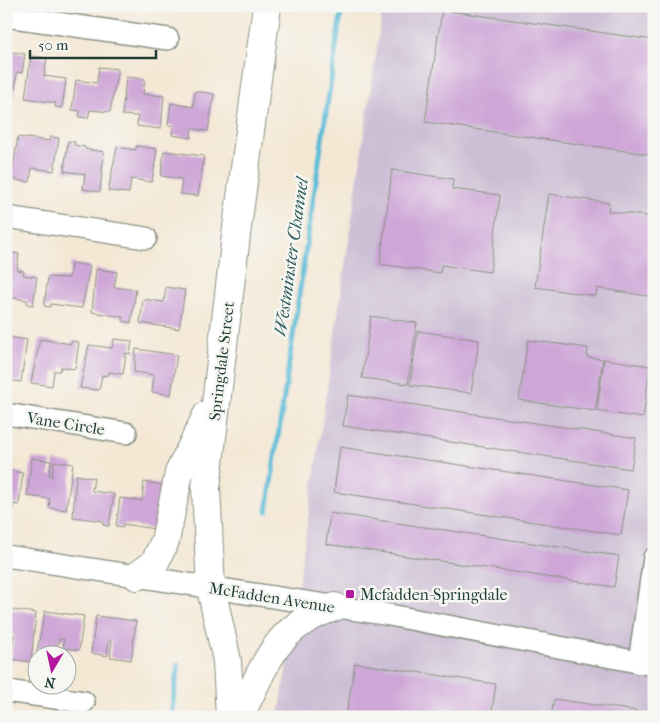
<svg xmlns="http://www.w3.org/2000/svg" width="660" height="723" viewBox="0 0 660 723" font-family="'IM FELL French Canon',serif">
<rect width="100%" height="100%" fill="#f6f6f2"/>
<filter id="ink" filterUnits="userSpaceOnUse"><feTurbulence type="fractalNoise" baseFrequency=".02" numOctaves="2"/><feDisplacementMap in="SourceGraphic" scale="10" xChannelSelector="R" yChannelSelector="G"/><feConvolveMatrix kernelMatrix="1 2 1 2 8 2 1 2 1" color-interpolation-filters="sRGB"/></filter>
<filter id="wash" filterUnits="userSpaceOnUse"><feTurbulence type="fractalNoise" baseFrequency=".0096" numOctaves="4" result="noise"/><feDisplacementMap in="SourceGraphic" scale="20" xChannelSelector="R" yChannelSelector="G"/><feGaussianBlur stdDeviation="1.12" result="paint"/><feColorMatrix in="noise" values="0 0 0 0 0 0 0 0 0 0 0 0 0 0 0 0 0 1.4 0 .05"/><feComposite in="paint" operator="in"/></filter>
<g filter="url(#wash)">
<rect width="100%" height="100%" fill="#f4e8d5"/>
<polygon fill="#ccbed4" points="383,6 654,6 654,717 279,717"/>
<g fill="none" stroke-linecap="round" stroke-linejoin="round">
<g stroke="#58bbd7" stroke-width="5">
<polyline points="267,511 342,6"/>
<polyline points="171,717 178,665"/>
</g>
</g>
<g id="blocks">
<g fill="#cea6d7">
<polygon points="442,10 654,40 654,155 425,122"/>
<polygon points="6,51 25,54 22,73 17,72 14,98 6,97"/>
<polygon points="31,56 47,58 44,76 66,79 62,108 55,107 56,103 25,98"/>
<polygon points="99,67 118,69 110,112 90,110 88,118 79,117 80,111 72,110 76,80 97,83"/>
<polygon points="126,77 145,79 143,94 164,96 161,129 137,126 138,116 122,115"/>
<polygon points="195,91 214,94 208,131 192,129 191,138 172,135 173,126 168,125 171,103 193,107"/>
<polygon points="18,137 50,141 50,137 59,138 54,171 32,168 30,182 11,179"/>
<polygon points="68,141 75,142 74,145 85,147 85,149 104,152 100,192 83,189 85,174 64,171"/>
<polygon points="136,146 157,149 152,182 131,179 129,193 108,191 117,147 136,150"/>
<polygon points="164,151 204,156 198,196 180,194 182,179 161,176"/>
<polygon points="392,170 453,179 452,189 500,195 490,272 441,265 440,273 380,264"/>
<polygon points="549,194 609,203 608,211 654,217 654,297 597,288 596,296 535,287"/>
<polygon points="6,252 19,254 17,270 24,271 23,275 37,277 33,305 27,304 27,300 6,297"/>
<polygon points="71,263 90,266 82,308 51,304 50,307 44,306 48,277 69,278"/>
<polygon points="96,269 117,272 114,287 136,290 131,323 123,321 123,317 92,312"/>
<polygon points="166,287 185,290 179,329 140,323 143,299 164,302"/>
<polygon points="371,316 417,323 408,384 362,378"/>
<polygon points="6,326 10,327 9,337 27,340 21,382 6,380"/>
<polygon points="418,331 479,340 471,393 410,385"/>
<polygon points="40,339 71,344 71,341 79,342 75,369 61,367 60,371 54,371 52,386 31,383"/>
<polygon points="114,339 132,341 130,354 126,353 123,374 109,372 108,376 102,375 99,390 80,388 89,345 112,348"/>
<polygon points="528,340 588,348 587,357 603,359 595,411 519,400"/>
<polygon points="136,349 177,355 171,395 152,392 154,375 134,372"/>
<polygon points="604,359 650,366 643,418 597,411"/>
<polygon points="348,395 636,438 631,469 343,426"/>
<polygon points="340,447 628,490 621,535 334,492"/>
<polygon points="32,458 51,461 49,475 52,476 54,461 73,464 66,510 49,508 50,499 27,496"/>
<polygon points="6,470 23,473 19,505 13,504 13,510 6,509"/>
<polygon points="76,475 94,478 92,491 114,494 109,526 103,525 103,521 73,517"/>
<polygon points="144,482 164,485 155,529 123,524 123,527 116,526 120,498 142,501"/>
<polygon points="330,513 619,556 614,587 326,544"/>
<polygon points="6,609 36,613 31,662 11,659 14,635 6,634"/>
<polygon points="45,611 84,616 79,650 63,648 64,639 59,639 56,656 36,656"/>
<polygon points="96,616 136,621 131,660 110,657 112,641 109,641 107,656 91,653"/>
<polygon points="355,663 496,684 491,717 346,717"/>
<polygon points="554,699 637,711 636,717 551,717"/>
</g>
</g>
</g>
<g filter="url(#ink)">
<use href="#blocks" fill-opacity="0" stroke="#8a9284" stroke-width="1"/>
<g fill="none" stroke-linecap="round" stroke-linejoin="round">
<g stroke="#8a9284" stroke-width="24">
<g id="minor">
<polyline points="6,16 168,39"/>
<polyline points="6,217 146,238"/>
<polyline points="6,414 126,433"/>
<polyline points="6,556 384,614 654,665"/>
<polyline points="639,663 654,558"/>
<polyline points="6,691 84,702"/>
</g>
</g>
<g stroke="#8a9284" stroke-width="30">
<g id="major">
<polyline points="137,576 154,564 165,541 179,473 207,415"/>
<polyline points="230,717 227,661 211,588 206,488 237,227 267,6"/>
<path d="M 239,717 C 266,665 274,626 335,607"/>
</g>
</g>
<use href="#minor" stroke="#fff" stroke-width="21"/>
<use href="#major" stroke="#fff" stroke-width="28"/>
</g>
</g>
<rect fill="#b5179e" stroke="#f6f6f2" stroke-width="2" x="345" y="589" width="10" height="10" rx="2.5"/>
<g text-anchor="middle" stroke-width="5" stroke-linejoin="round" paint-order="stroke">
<g font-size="16" fill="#1f3d34" stroke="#f6f6f2">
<text transform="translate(221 361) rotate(-83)" y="6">Springdale Street</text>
<text transform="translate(66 423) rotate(9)" y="6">Vane Circle</text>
<text transform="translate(272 597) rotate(9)" y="6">McFadden Avenue</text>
</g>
<g font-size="16" fill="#1f3d34" stroke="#f6f6f2" text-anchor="start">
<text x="360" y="600">Mcfadden-Springdale</text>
</g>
<g font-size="18" font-style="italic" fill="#2d5c5d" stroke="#f6f6f2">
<text transform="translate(291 257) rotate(-82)" y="6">Westminster Channel</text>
</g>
</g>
<rect width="660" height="723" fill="none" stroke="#f6f6f2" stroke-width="25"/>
<g transform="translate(52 670) rotate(189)"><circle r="24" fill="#f6f6f2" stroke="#a0aca6"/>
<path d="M0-4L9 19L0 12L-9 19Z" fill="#b5179e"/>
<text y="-8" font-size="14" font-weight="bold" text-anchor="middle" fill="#1f3d34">N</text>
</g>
<path d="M30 50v8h126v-8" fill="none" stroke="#1f3d34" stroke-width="2.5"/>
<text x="38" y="50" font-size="15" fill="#1f3d34" stroke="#f6f6f2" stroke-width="4" paint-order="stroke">50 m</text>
</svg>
